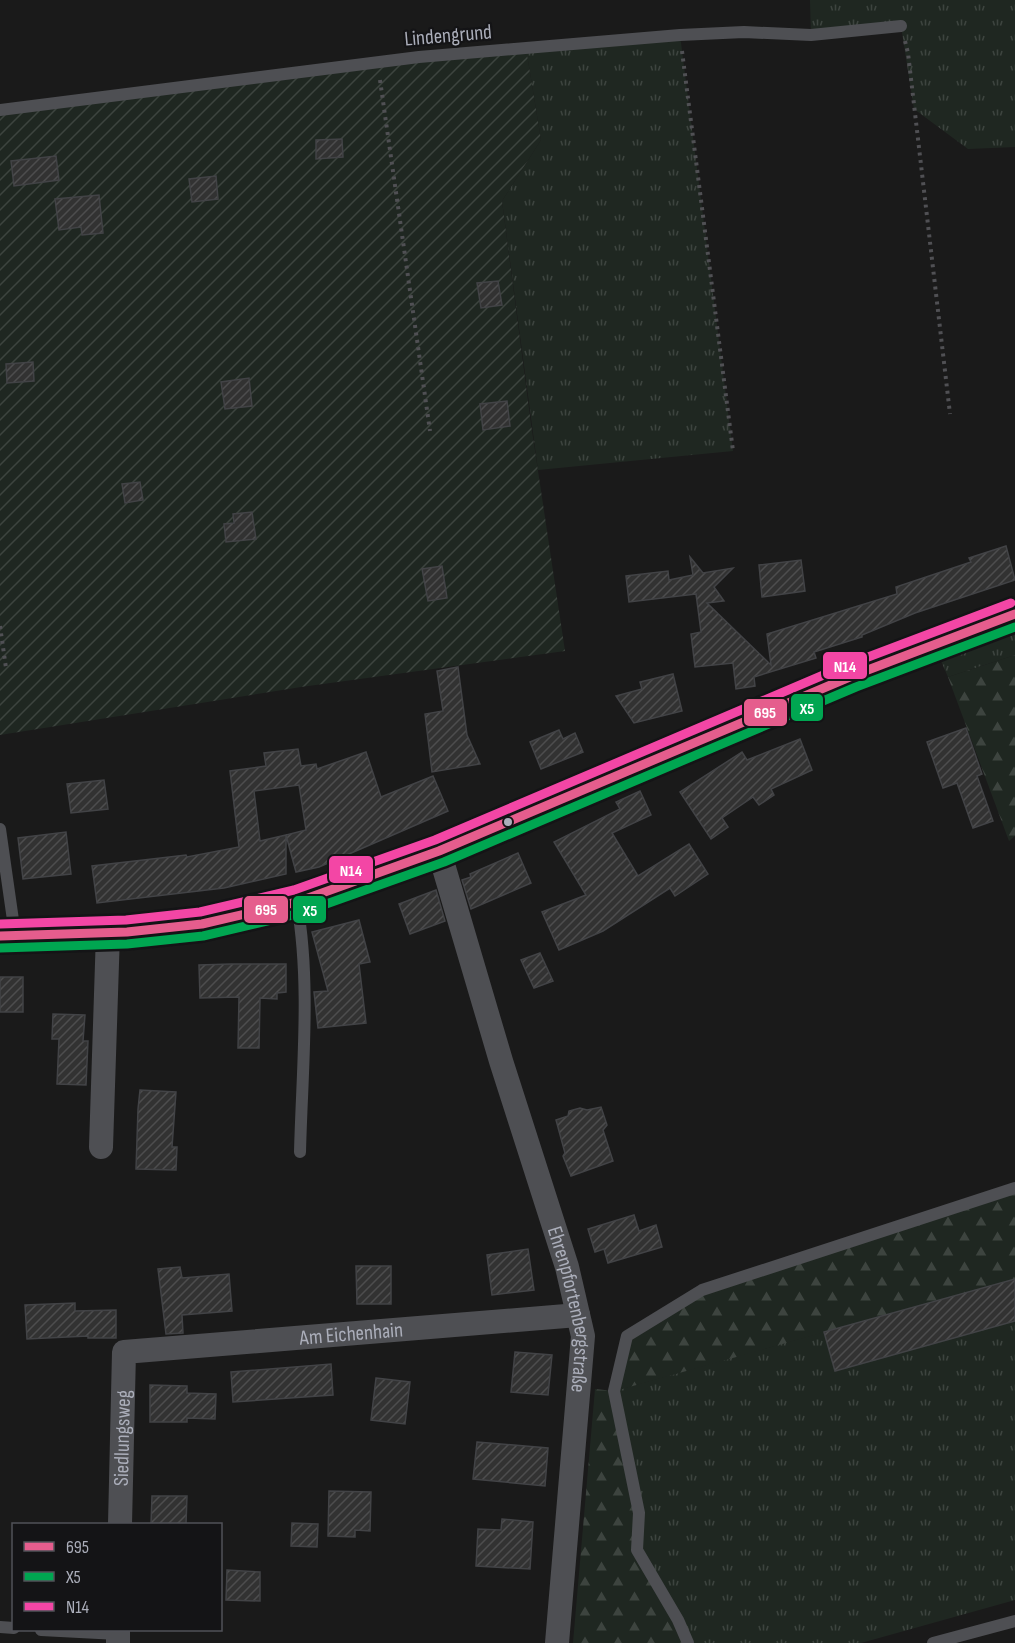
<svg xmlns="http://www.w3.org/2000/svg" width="1015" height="1643" viewBox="0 0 1015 1643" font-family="'Sofia Sans Condensed',sans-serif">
<defs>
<pattern id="grass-tufts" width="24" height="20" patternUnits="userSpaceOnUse" patternTransform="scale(1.5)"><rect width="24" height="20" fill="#1f2721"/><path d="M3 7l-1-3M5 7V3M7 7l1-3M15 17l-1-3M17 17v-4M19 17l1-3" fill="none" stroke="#3d443f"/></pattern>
<pattern id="forest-firs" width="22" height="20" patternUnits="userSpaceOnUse" patternTransform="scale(1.5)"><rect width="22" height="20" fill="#1f2721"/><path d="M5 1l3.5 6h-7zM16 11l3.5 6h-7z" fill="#3d443f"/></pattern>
<pattern id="garden-furrows" width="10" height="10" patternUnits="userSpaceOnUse" patternTransform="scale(1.5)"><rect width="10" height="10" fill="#1f2721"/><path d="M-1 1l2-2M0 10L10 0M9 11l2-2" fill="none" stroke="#3d443f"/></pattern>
<pattern id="building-hatch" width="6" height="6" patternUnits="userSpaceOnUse" patternTransform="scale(1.5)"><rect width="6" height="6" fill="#323232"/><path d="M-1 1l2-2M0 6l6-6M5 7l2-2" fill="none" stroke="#4d4d4e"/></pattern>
</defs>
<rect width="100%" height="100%" fill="#1a1a1a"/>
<g fill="url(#grass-tufts)">
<polygon points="810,0 1015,0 1015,147 968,149 914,109 901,26 811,35"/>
<polygon points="680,35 733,451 538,470 502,201 541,140 526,48"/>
<polygon points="1015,627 1015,655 948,677 938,654"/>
<polygon points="1015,1321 1015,1600 861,1643 688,1643 637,1550 614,1391 824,1332 835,1371"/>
</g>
<g fill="url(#forest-firs)">
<polygon points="1015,655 1015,836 1009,841 948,677"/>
<polygon points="1015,1188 1015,1279 615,1391 639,1513 637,1550 688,1643 573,1643 595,1389 614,1391 627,1336 702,1290"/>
</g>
<polygon fill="url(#garden-furrows)" points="526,48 541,140 502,201 531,424 565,651 301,687 0,735 0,110"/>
<g fill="url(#building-hatch)" stroke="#424346" stroke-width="1.5">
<polygon points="342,139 343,157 316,159 316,140"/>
<polygon points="56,156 59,180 14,186 11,161"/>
<polygon points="216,176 218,199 192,202 189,179"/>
<polygon points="99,195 103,233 82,235 81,227 59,230 55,199"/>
<polygon points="498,281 502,305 481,308 477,283"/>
<polygon points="33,362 34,381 7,383 6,364"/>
<polygon points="249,378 252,406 225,409 221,382"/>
<polygon points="507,401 510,426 483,430 480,404"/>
<polygon points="140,482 143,500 125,503 122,484"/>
<polygon points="252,512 256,539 226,542 224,524 234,523 233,514"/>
<polygon points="1006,546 1015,580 915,613 862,635 862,637 814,652 816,658 754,677 755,686 736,689 733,663 695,667 691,634 701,632 696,594 629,602 626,576 668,571 669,580 693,575 690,557 703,573 733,568 714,587 724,601 707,603 771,665 767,634 897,594 896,587 971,562 969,558"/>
<polygon points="801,560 805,591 762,597 759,565"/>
<polygon points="442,566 447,598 428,601 422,569"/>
<polygon points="458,667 467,735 480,764 432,772 425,714 443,711 437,671"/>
<polygon points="673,674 682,711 634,723 616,696 642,689 640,682"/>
<polygon points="966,728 982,774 977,776 993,821 973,828 957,783 943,788 927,742"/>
<polygon points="559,730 563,739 575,733 583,752 541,769 530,742"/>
<polygon points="800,739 812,770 771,789 774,795 759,805 753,797 722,818 728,827 711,839 680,792 742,752 747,760"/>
<polygon points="298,749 301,766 316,764 317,769 366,752 381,797 433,776 448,811 319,867 296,872 286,835 306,830 299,785 254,791 260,841 286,835 286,874 224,888 97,903 92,866 186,855 187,857 239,847 230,771 266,766 264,753"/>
<polygon points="104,780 108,809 71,813 67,784"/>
<polygon points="640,791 651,815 612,833 638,876 689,844 708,874 675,896 670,888 603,931 559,950 542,912 586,895 554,842 620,809 616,802"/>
<polygon points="66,832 71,874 23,879 18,838"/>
<polygon points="518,853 531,883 471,909 462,880 471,877 470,874"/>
<polygon points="436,890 445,921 410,934 399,904"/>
<polygon points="359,920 370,962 359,964 366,1023 318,1028 314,992 328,991 312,932"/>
<polygon points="540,953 553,981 534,988 521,960"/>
<polygon points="231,964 286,964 286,992 277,993 277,999 260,998 259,1048 238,1048 239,997 200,998 199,965"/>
<rect x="0" y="977" width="23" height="35"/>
<polygon points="53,1014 85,1015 83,1041 88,1041 86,1085 57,1084 59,1039 52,1039"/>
<polygon points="140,1090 176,1092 172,1147 177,1147 176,1170 136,1169 138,1109"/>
<polygon points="601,1107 607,1125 603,1130 613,1161 571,1176 563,1156 565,1153 556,1120 568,1116 569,1111 580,1108 587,1110"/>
<polygon points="634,1215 639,1231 656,1225 662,1247 608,1263 604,1249 595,1252 588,1229"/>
<polygon points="528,1249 534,1290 492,1295 487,1255"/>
<polygon points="356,1266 391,1266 391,1304 357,1304"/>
<polygon points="180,1267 182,1278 229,1274 232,1311 182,1315 183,1333 166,1334 158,1269"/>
<polygon points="1015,1279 1015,1321 835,1371 824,1332"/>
<polygon points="75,1303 75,1311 116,1310 116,1338 88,1338 88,1336 27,1339 25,1305"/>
<polygon points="515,1352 552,1355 548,1395 511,1392"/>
<polygon points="331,1364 333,1395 233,1402 231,1372"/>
<polygon points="376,1378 410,1382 405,1424 371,1420"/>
<polygon points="150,1385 187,1386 187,1393 216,1394 215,1419 187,1418 187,1422 150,1422"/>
<polygon points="477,1442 548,1448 545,1486 473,1479"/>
<polygon points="329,1491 371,1492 370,1531 355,1530 355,1537 328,1536"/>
<polygon points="152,1496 187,1496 186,1524 151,1524"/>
<polygon points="502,1519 533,1522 530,1569 476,1566 478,1529 501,1530"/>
<polygon points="292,1523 318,1524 317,1547 291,1546"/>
<polygon points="227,1570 260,1572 260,1601 226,1600"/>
</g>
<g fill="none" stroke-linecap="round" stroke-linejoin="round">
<g stroke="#505054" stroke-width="4" stroke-dasharray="3 4.5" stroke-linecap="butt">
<polyline points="905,41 908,53 950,414"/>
<polyline points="682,51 733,451"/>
<polyline points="380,80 430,431"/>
<polyline points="0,626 6,668"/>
</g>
<g stroke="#4e4f53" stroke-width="12">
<polyline points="0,110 419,57 680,35 744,32 811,35 901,26"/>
<polyline points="0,829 15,934"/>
<path d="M 297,904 C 311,983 302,1071 300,1152"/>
<polyline points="0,1627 14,1628"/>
<polyline points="41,1630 118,1634"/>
<polyline points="688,1643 678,1620 637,1550 639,1513 614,1391 627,1336 702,1290 1015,1188"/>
<polyline points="933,1643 1015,1621"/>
</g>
<g stroke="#4e4f53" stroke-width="24">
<path id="s1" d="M 439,851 L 501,1061 L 567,1267 L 583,1336 L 557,1643"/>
<polyline points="101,1147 108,933"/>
<path id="s2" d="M 120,1524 L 124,1352 L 578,1315"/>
<polyline points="118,1643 118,1630"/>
</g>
<polyline stroke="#4d4d51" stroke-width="33" points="0,936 127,932 202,924 297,902 439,851 852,676 1015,614"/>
<g stroke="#141416" stroke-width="14">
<polyline id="bus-1" points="0,936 127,932 202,924 297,902 439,851 852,676 1015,614"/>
</g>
<g stroke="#141416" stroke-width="14">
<polyline id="bus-2" points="0,948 127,944 203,936 301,913 444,862 856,687 1015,627"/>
</g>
<g stroke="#141416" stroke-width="14">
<polyline id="bus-3" points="0,924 126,920 200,912 294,890 435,840 847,665 1011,603"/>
</g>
<use href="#bus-1" stroke="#e55d8d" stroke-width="9"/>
<use href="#bus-2" stroke="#00a651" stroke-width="9"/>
<use href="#bus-3" stroke="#f346a5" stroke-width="9"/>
</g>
<circle fill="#abaeba" stroke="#141416" stroke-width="2" cx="508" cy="822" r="5"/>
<g text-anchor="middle" stroke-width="4.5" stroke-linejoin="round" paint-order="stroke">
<g font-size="21" fill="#abaeba" stroke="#141416">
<text transform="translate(448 35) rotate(-5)" y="7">Lindengrund</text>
<text dy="7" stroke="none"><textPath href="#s1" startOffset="478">Ehrenpfortenbergstraße</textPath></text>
<text dy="7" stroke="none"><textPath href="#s2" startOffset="400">Am Eichenhain</textPath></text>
<text dy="7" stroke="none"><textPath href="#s2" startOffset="86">Siedlungsweg</textPath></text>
</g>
</g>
<g stroke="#141416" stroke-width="2">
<rect x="822" y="651" width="46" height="29" rx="6" fill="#f346a5"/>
<rect x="790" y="693" width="34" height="29" rx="6" fill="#00a651"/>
<rect x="743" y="698" width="45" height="29" rx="6" fill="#e55d8d"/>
<rect x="328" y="855" width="46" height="29" rx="6" fill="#f346a5"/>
<rect x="243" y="895" width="46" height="29" rx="6" fill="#e55d8d"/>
<rect x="292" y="895" width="35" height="29" rx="6" fill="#00a651"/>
</g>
<g font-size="16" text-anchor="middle" font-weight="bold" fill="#fff">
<text x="845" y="672">N14</text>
<text x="807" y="714">X5</text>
<text x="765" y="718">695</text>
<text x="351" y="876">N14</text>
<text x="266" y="915">695</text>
<text x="310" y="916">X5</text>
</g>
<rect x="12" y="1523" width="210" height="108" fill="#141416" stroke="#505258" stroke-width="1.5"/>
<rect x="24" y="1542" width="30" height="9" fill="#e55d8d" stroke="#505258" stroke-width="1.5"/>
<text x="66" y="1553" font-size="18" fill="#abaeba">695</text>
<rect x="24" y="1572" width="30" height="9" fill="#00a651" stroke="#505258" stroke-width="1.5"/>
<text x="66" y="1583" font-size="18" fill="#abaeba">X5</text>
<rect x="24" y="1602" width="30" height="9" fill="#f346a5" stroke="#505258" stroke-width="1.5"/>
<text x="66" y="1613" font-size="18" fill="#abaeba">N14</text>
</svg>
